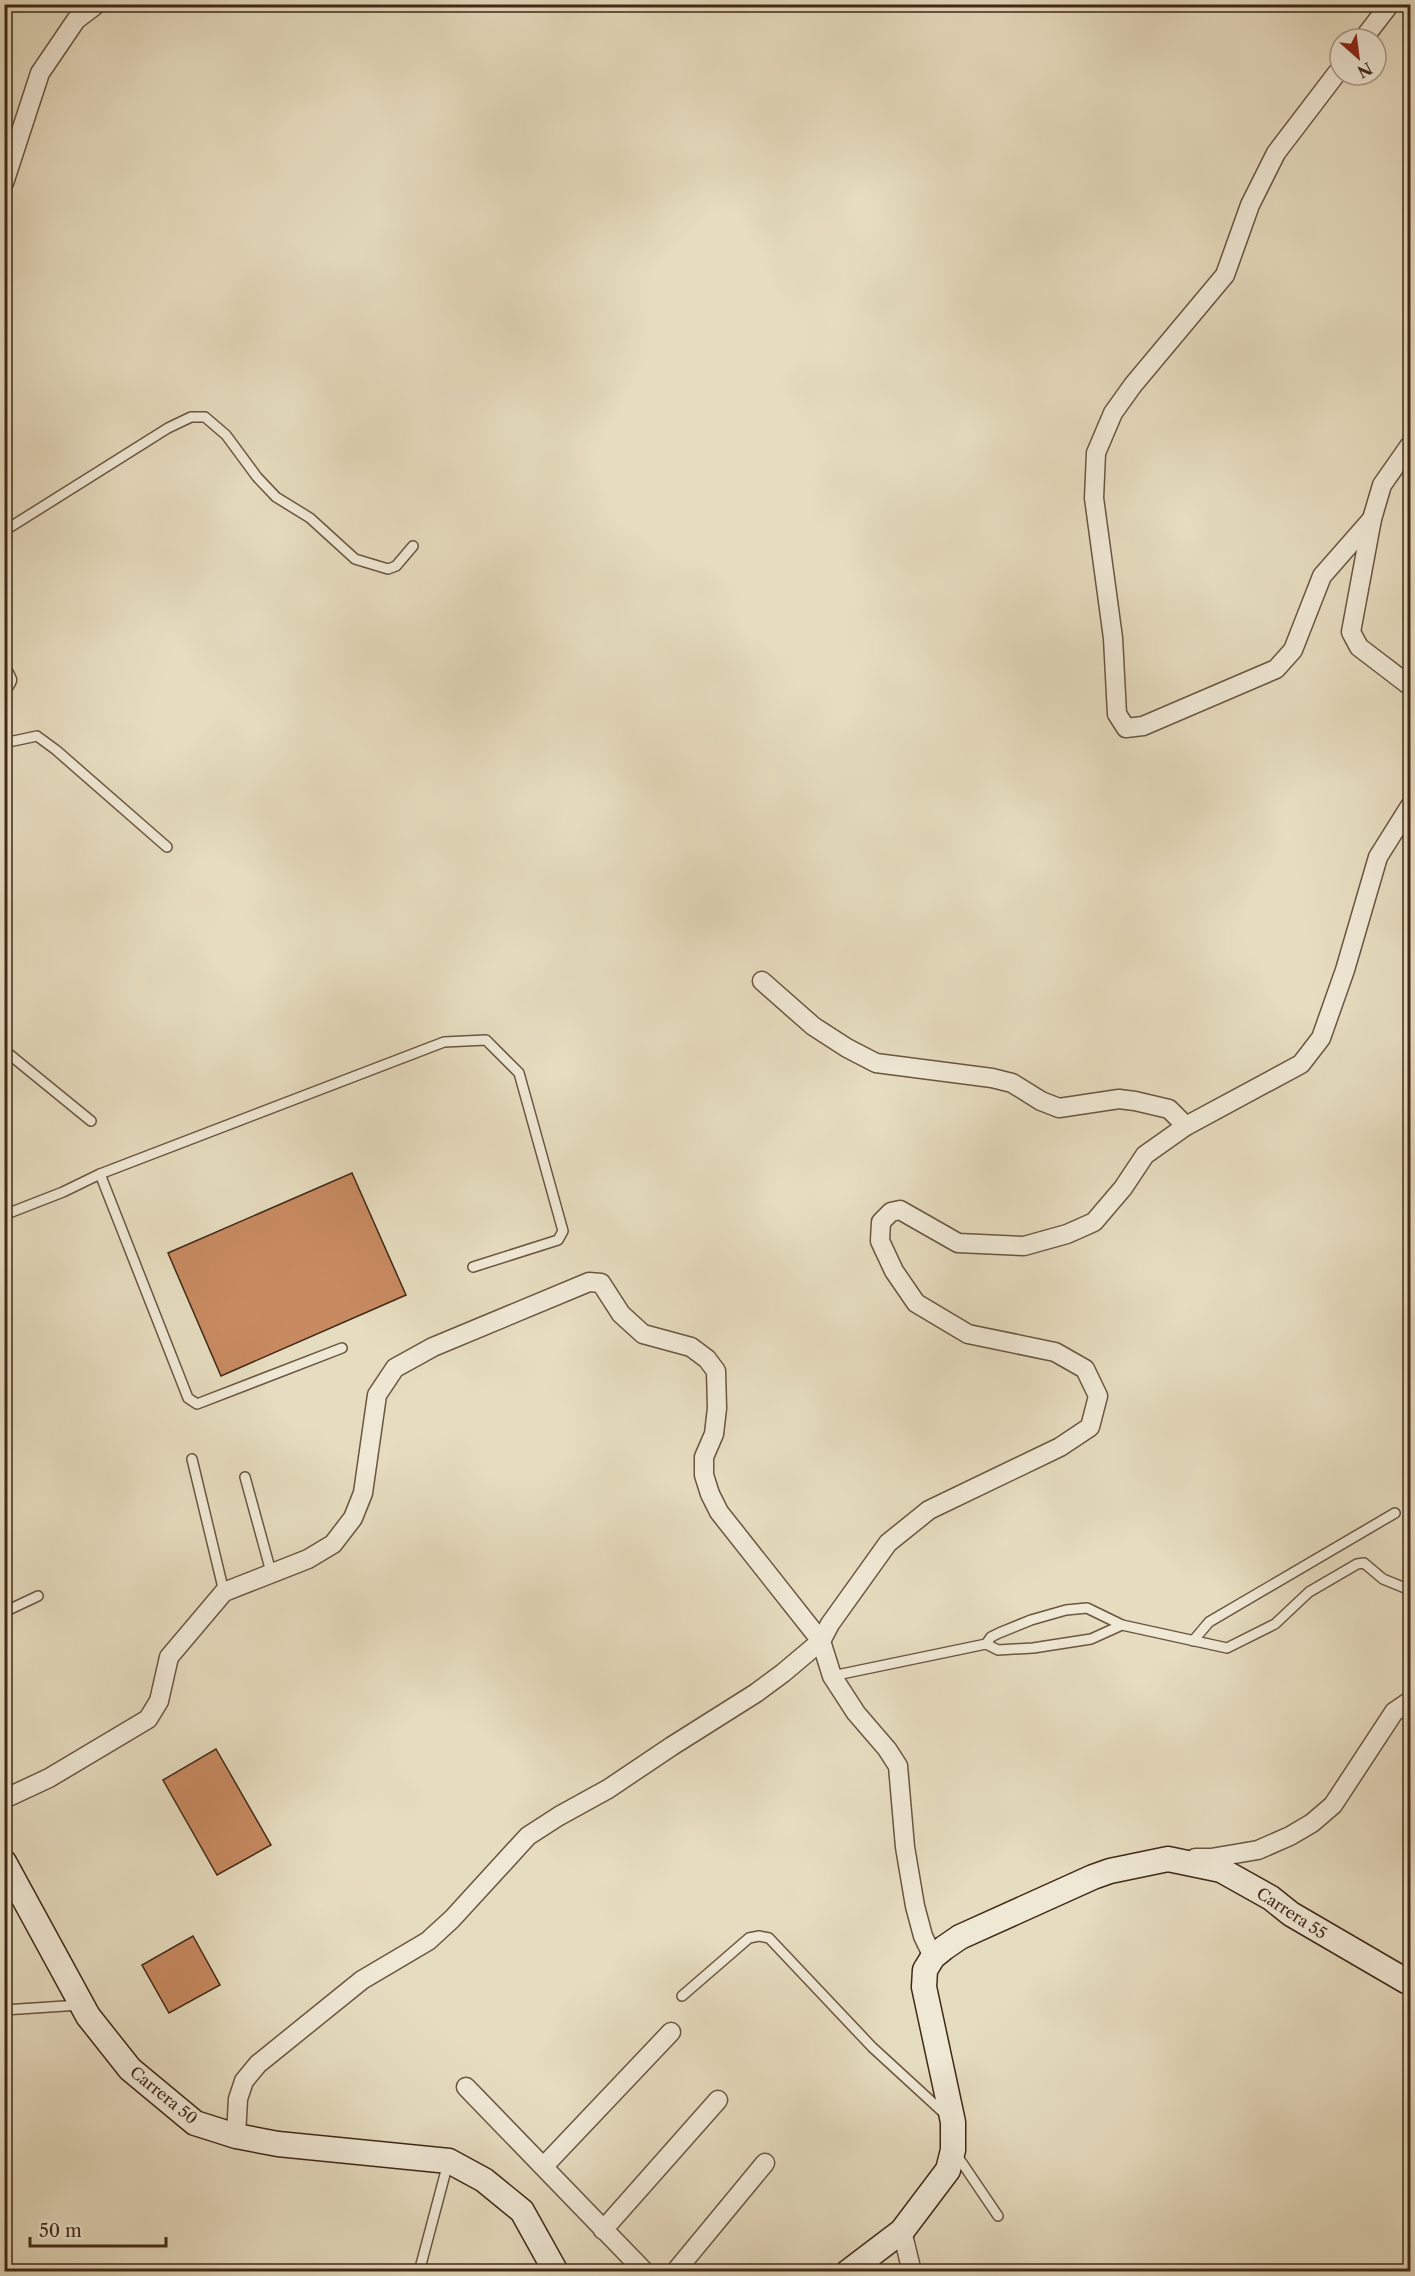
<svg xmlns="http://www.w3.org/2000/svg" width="1415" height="2276" viewBox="0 0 1415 2276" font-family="'Libre Caslon Text',serif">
<rect width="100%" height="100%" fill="#e6dcbf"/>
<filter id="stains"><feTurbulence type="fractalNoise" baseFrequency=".00333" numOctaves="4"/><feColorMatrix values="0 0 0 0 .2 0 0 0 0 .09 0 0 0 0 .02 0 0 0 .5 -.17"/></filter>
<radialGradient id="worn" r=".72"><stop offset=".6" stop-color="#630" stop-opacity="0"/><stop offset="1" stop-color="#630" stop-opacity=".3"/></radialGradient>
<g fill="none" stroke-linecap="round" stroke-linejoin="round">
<polyline stroke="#767f79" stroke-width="5" points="4,6 6,4"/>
</g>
<g fill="#c88a61" stroke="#402917" stroke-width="1.5">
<polygon points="352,1173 406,1295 221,1376 168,1253"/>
<polygon points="216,1749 271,1845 217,1875 163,1780"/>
<polygon points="193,1936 220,1985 169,2013 142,1965"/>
</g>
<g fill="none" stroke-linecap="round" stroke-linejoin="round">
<g stroke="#6a5641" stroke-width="12">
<g id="lane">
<polyline points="4,531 168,428 191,417 205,417 226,435 257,477 276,497 310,518 355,559 388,569 396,566 413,546"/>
<polyline points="4,743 37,736 56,750 167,847"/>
<polyline points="4,1050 91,1121"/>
<polyline points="100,1174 188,1398 197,1404 342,1348"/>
<polyline points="4,1215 63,1192 100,1174 444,1042 486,1040 519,1073 563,1231 558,1240 473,1267"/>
<polyline points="192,1459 224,1592"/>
<polyline points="245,1477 271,1572"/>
<polyline points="4,1612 38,1596"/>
<polyline points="1193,1641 1209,1622 1395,1513"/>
<polyline points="986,1644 991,1637 999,1633 1031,1620 1066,1610 1087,1608 1122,1625 1227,1648 1275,1624 1309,1592 1357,1564 1364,1563 1383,1579 1410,1590"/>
<polyline points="832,1676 986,1644 998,1650 1033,1648 1091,1639 1122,1625"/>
<polyline points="682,1996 749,1938 759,1936 769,1938 872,2047 945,2114"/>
<polyline points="4,2010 80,2005"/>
<polyline points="956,2154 998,2216"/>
<polyline points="419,2272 448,2163"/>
</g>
</g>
<g stroke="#6a5641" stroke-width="21">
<g id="street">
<polyline points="1363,39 1390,4"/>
<polyline points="1340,69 1276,153 1250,205 1225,275 1133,385 1113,413 1096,453 1094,498 1113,638 1117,714 1126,728 1143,726 1276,669 1293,650 1322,576 1372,519"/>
<polyline points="4,183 40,73 76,20 97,4"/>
<polyline points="1410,445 1382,485 1372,519 1351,632 1359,647 1410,686"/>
<polyline points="4,674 7,680 4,685"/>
<polyline points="762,981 813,1026 847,1048 876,1063 992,1078 1012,1083 1041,1101 1059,1108 1119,1099 1135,1101 1169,1109 1186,1126"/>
<polyline points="4,1799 49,1778 148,1719 159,1701 169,1657 224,1592 308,1559 333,1544 353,1518 363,1493 377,1395 395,1368 433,1347 589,1282 601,1283 621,1314 643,1334 691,1347 707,1359 716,1371 717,1408 714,1434 704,1457 704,1475 710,1494 719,1512 821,1641 832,1676 856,1713 887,1749 898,1766 905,1847 915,1906 923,1936 933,1957"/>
<polyline points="1195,1858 1211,1858 1258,1850 1290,1836 1312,1823 1333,1805 1394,1712 1410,1701"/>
<polyline points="466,2087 645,2272"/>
<polyline points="236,2136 238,2099 244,2081 258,2064 362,1980 428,1941 452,1919 528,1836 559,1816 608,1789 672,1746 756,1693 783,1673 821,1641 830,1624 888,1543 929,1510 1060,1447 1090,1427 1098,1396 1085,1369 1055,1352 968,1334 916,1303 894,1271 880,1241 881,1222 891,1212 900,1210 958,1243 1024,1246 1067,1234 1094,1222 1123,1188 1145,1155 1186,1126 1301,1064 1321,1038 1345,970 1378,857 1410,806"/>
<polyline points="544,2166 671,2032"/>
<polyline points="603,2230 718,2100"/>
<polyline points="902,2231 912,2272"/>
<polyline points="675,2272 765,2163"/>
</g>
</g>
<g stroke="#402917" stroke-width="27">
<g id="secondary">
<polyline points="4,1862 88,2016 130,2069 195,2123 236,2136 278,2144 449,2161 484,2180 522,2211 556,2272"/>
<polyline points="848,2272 902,2231 948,2170 953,2150 953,2122 924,1987 925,1970 933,1957 944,1948 960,1937 1093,1877 1110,1871 1168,1859 1221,1870 1271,1898 1291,1914 1406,1981 1410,1982"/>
</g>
</g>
<use href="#lane" stroke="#efe8d5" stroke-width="9"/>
<use href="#street" stroke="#efe8d5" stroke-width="18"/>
<use href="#secondary" stroke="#efe8d5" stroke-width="24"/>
</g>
<g text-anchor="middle" stroke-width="4.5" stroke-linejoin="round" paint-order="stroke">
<g font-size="16" fill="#402917" stroke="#efe8d5">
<text transform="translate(1292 1913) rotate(33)" y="6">Carrera 55</text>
<text transform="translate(164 2095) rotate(39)" y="6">Carrera 50</text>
</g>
</g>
<rect width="1415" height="2276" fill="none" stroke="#e6dcbf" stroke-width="24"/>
<rect x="6" y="6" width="1403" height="2264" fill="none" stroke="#402917" stroke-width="3"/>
<rect x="12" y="12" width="1391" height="2252" fill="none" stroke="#402917" stroke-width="1.5"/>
<g transform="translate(1358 57) rotate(152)"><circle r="28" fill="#efe8d5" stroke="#a99c89" stroke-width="1.5"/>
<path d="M0-4.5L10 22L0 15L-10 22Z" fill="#8f2418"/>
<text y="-9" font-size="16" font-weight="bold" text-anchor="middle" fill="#402917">N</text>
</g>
<path d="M30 2237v9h136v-9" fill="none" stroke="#402917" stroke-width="3"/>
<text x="39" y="2237" font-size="18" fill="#402917" stroke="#efe8d5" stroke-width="4.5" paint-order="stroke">50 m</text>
<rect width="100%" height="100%" filter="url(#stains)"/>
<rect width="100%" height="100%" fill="url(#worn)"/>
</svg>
